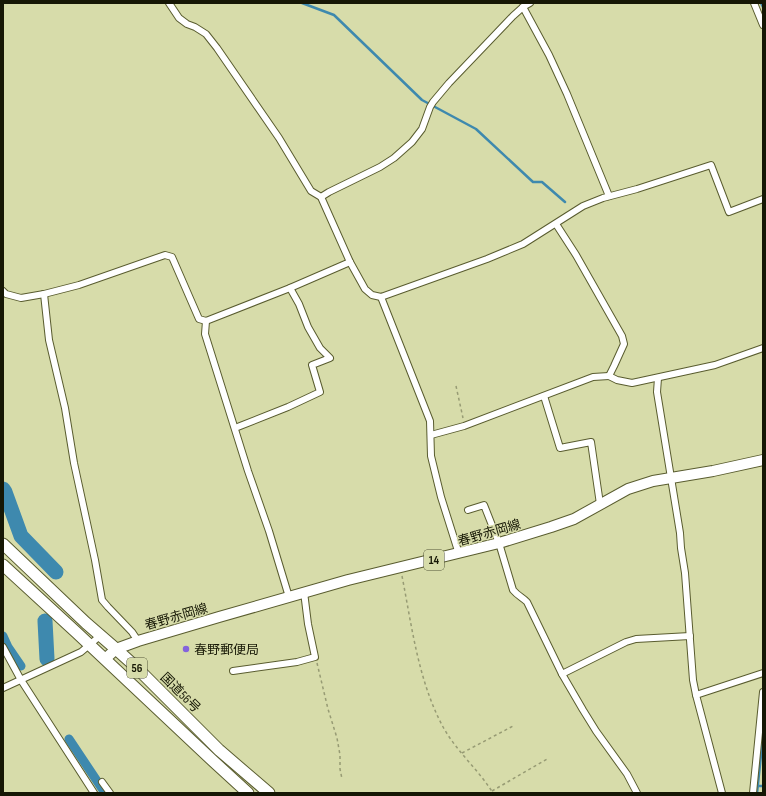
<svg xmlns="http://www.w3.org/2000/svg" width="766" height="796" viewBox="0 0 766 796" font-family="'Sofia Sans Condensed','Noto Sans JP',sans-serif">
<rect width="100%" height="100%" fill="#d7dcaa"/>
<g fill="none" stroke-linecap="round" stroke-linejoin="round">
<g stroke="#3e89ae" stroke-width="2.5">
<polyline points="302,3 334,15 422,100 476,129 533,182 542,182 565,202"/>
<polyline points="761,3 763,7"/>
<polyline points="757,786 763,786"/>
<polyline points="757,793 763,736"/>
</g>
<g stroke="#3e89ae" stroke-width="9">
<polyline points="3,636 8,647 21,666"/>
<polyline points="69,739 105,793"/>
</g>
<g stroke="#3e89ae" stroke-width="15">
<polyline points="3,489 5,492 21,536 56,572"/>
<polyline points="45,621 47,659"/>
</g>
<g stroke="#595c2f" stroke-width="8">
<g id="minor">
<polyline points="169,3 179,18 187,24 195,27 206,34 217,48 279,138 311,191 321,197 350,262 365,289 372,295 381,297 487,259 523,244 583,206 603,198 637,189 711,165 729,212 763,199"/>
<polyline points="754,3 763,25"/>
<polyline points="523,7 549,55 567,94 609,196"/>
<polyline points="321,197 329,192 380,167 394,158 412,142 422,129 430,107 433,102 449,83 513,16 523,7 530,3"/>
<polyline points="556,224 576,255 622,336 624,344 614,366 609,376 617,380 632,383 715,365 763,348"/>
<polyline points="3,291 6,294 21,298 44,294 79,285 165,255 172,257 199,319 206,321 290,288 350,262"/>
<polyline points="44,294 49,340 65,408 74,463 95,560 102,600 108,607 132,632 138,641"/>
<polyline points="381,297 430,421 431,456 441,497 459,554"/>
<polyline points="206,321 205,334 248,471 269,531 289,597"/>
<polyline points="658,378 657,392 680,533 681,548 685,573 693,680 696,695 763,673"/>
<polyline points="544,396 560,448 591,442 600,504"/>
<polyline points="235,428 288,407 320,392 312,365 330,358 320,348 308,327 299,304 290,288"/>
<polyline points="431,435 464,426 593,377 609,376"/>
<path d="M 468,510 L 484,505 L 499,543 L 513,590 C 518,596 522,597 527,602 L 562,674 L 626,642 L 636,639 L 690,636"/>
<polyline points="3,647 21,680 94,793"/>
<polyline points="233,671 297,662 315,657 308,624 304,592"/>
<polyline points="562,674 583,710 596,731 627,774 637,793"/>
<polyline points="3,688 81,652 101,635"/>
<polyline points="696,695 722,793"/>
<polyline points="102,782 110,793"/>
<polyline points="753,793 763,692"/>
</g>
</g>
<g stroke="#595c2f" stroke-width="12">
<polyline id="primary" points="105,659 116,649 138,641 219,617 348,580 499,543 551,527 574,519 628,489 653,481 713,471 763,460"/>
</g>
<g stroke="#595c2f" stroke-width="13">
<g id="trunk">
<polyline points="3,544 86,623 116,649 136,667 219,750 269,793"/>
<polyline points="3,565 77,633 212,760 248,793"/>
</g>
</g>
<g stroke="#979b74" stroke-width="1.5" stroke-dasharray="3 3" stroke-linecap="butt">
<polyline points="456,386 463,418"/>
<path d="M 402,576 C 412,627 418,679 442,725 C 455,750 478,769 493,793"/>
<polyline points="317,663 328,709 337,738 340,755 340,769 342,779"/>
<polyline points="462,753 515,725"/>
<polyline points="492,791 549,758"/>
</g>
<use href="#minor" stroke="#fff" stroke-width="6"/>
<use href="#primary" stroke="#fff" stroke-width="10"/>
<use href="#trunk" stroke="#fff" stroke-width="11"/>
</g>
<circle fill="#8463dd" stroke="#d7dcaa" stroke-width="1.5" cx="186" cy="649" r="4"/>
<g text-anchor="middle" stroke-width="3" stroke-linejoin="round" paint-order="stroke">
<g fill="#d7dcaa" stroke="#505236" stroke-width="1">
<rect x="424" y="550" width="20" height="20" rx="3"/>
<rect x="127" y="658" width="20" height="20" rx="3"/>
</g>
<g font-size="12" font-weight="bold" fill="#161705">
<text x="434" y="564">14</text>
<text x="137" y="672">56</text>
</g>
<g font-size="13" fill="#161705" stroke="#d7dcaa">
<text transform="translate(489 532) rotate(-16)" y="5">春野赤岡線</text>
<text transform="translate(176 616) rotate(-16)" y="5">春野赤岡線</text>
<text transform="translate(181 692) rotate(45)" y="5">国道56号</text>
</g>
<g font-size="13" fill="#161705" stroke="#d7dcaa" text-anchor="start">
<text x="194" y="654">春野郵便局</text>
</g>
</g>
<rect width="766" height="796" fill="none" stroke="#161705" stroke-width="8"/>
</svg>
